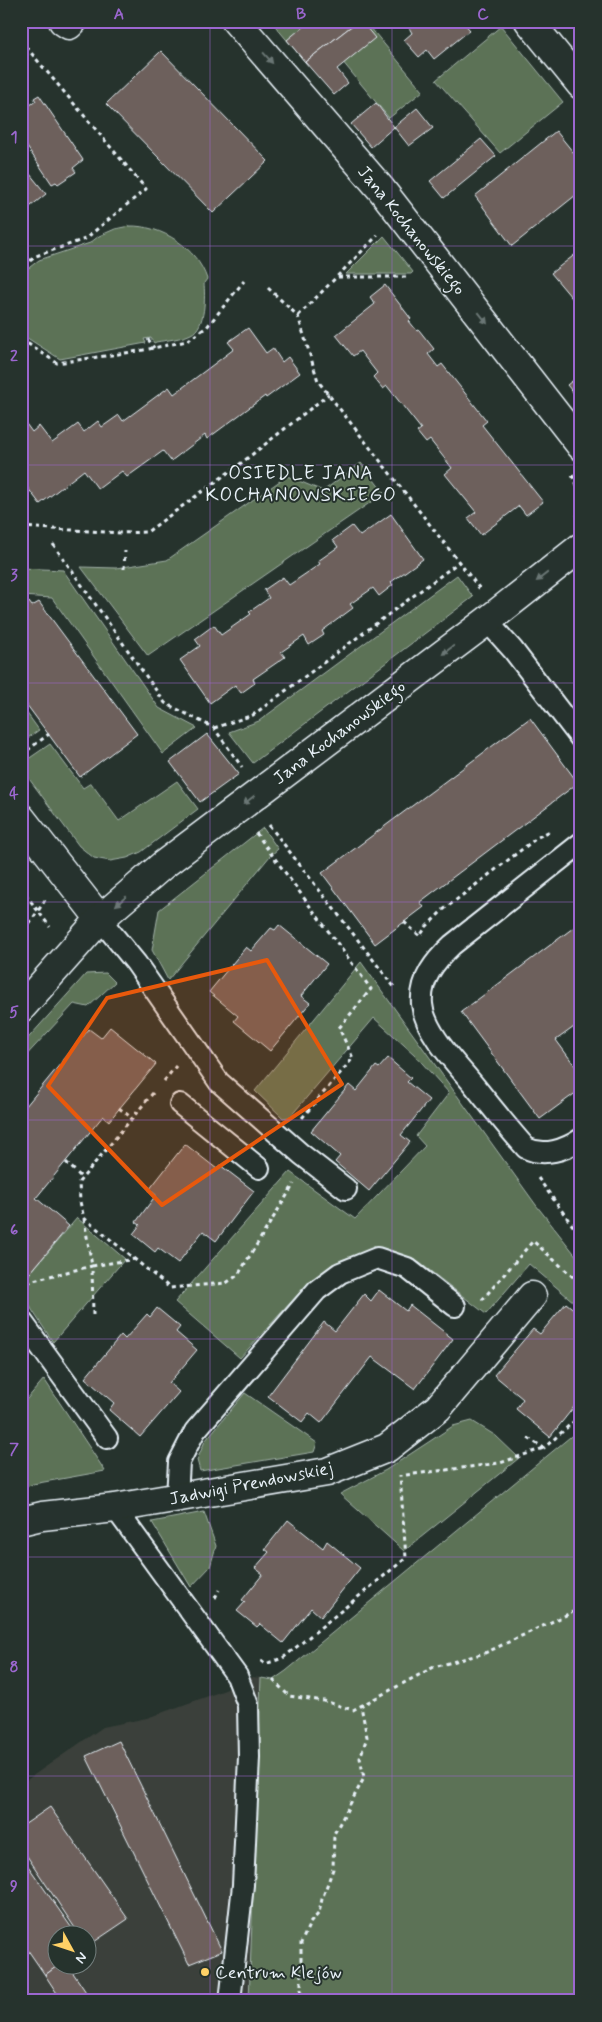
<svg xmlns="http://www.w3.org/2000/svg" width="602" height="2022" viewBox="0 0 602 2022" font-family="Mynerve,sans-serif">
<rect width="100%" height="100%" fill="#26332d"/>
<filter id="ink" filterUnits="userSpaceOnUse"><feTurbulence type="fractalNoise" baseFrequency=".02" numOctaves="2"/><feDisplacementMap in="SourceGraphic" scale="10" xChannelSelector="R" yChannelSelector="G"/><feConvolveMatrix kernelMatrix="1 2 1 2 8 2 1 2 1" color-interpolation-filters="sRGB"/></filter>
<g filter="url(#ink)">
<path fill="#3b413b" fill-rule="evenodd" d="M 253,1677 L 261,1678 L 249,2001 L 21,2001 L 21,1784 L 103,1727 L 147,1718 L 225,1690 ZM 58,1934 L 88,1934 L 88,1964 L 58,1964 Z"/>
<g fill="#5c7257" stroke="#a2b2a8">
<polygon points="271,21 365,21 423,91 389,118 328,44 305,62"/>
<polygon points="501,26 563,102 500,153 436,80"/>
<path d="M 129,226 C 162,225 197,248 207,279 L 204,283 C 205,296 206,327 191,334 C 181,339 167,340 156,342 L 154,343 L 151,338 L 144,339 L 146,343 L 60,359 L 21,334 L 21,274 L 39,260 L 90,243 L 99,236 L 115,229 Z"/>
<polygon points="384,236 413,272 411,274 346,274"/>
<polygon points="361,463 384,493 148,656 81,567 116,568 167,560 287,476 323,491"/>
<polygon points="21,568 63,570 159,708 197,728 163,754 52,598 21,596"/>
<polygon points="457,575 473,597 253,763 229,732 259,721"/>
<polygon points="21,705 39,730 21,743"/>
<polygon points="50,744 83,788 91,783 119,821 177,781 198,809 141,852 127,858 110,861 94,858 79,846 21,768 21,764"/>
<polygon points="263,828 278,849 270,856 168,980 152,950 159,910"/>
<polygon points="361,962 536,1205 581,1262 581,1308 529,1264 486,1314 420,1263 378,1247 341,1260 310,1281 240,1358 175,1302 290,1172 355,1219 425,1146 416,1136 449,1093 414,1054 374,1018 290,1117 283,1118 255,1091"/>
<polygon points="106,973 115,982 88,1007 74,1004 21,1061 21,1046 86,974"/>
<polygon points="77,1218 125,1259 53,1342 32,1310 21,1288 21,1284"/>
<polygon points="44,1379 105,1471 33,1484 21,1489 21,1406"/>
<polygon points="245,1393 317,1443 314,1452 200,1471 197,1460 205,1441"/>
<polygon points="472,1421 496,1436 519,1458 404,1551 340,1494 386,1470 453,1426"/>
<polygon points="581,1428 581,2001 249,2001 261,1678 273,1680 286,1671"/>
<polygon points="204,1512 216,1546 210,1567 191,1587 152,1522"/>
</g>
<g fill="#6d615c" stroke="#e8f1f8">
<polygon points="310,21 358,21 305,62 287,40"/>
<polygon points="358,21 361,21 375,38 337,69 348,83 334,95 305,62"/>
<polygon points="410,21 462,21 470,30 434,59 427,50 419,57 404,40 412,33 407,24"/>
<polygon points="161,51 268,161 213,213 106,104"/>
<polygon points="39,95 83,160 73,168 76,172 58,184 56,182 52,184 21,138 21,111 36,101 34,98"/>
<polygon points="376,103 394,127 371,147 351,124"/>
<polygon points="417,108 433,128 409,146 394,127"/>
<polygon points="556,131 581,162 581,191 512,246 475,196"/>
<polygon points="481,139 496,156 444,198 430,181"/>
<polygon points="21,163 46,194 21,214"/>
<polygon points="581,250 581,309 551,273"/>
<polygon points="385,285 411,319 409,321 417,331 419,330 434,349 428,354 438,367 442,364 487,421 482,425 543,502 526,515 519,506 481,535 468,518 476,512 445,474 452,468 430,440 426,443 417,432 421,429 387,386 383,389 373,377 377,373 360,351 353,356 336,335 375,304 370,297"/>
<polygon points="248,328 266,353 273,348 282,362 288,357 300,373 266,398 265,396 207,439 205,435 171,461 163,451 127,477 122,471 98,489 84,470 40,504 21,479 21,417 32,432 39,426 52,443 78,424 84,432 98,421 102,427 119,415 123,421 169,387 174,394 234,349 228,342"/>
<polygon points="581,374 581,402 567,385"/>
<polygon points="391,514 423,559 391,582 393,585 379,596 373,588 350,604 353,608 322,631 324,635 309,645 304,636 281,652 285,657 253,679 255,683 241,693 235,685 210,703 180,660 200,646 195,639 214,625 221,635 251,614 249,612 269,598 264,590 283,577 289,585 320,564 318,561 338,547 333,540 352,526 360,536"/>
<polygon points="29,602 32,606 39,602 137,734 80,777 21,697 21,608"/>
<polygon points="530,718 578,783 420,902 424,907 375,944 322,873"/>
<polygon points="207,734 239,774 200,802 170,762"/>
<polygon points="581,922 581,1022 556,1040 581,1074 581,1089 540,1119 461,1012"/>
<polygon points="279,925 327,964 301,996 310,1003 270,1051 234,1021 238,1016 209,992 246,947 251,951 271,928 275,930"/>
<polygon points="110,1027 156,1064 109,1121 103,1116 36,1198 69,1226 26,1278 21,1273 21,1112 89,1029 101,1038"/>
<polygon points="388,1058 411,1078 407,1082 429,1100 401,1135 410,1142 369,1191 335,1162 340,1156 311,1131 349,1085 356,1091 376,1066 379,1068"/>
<polygon points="185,1144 217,1169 220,1165 254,1191 216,1241 203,1231 178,1263 158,1248 155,1252 133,1234 140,1225 136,1222 156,1195 149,1190"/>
<polygon points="379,1290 406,1311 410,1305 453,1339 415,1389 372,1357 321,1423 309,1413 302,1422 268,1396 324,1322 335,1331 364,1294 371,1301"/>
<polygon points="566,1303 581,1315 581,1398 550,1437 516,1409 523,1399 494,1375 533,1329 540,1334"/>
<polygon points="157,1308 180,1327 176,1332 197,1350 169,1383 179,1392 140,1437 109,1410 114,1403 85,1378 121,1335 125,1339 147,1314 150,1317"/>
<polygon points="288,1520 323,1548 327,1541 360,1568 321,1617 311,1608 283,1643 260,1624 257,1627 237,1611 245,1602 242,1600 263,1574 255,1568 269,1552 265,1549"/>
<polygon points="119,1741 222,1951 189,1964 86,1756"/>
<polygon points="50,1807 128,1919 88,1946 88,1934 79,1934 21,1847 21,1827"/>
<polygon points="21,1856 76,1934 58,1934 58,1964 60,1964 45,1975 21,1940"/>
<polygon points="60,1964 67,1964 92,2001 62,2001 45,1975"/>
</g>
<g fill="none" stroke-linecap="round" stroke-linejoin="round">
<g stroke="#e8f1f8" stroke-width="24">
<g id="lane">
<polyline points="487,621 513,650 581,739"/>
<path d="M 581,843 L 452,945 C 435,961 420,979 422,1004 C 425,1034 459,1066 477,1089 C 493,1109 509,1129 526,1148 C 544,1157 565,1150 581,1139"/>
<polyline points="100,919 136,963 219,1082 301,1154 346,1189"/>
<polyline points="180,1104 259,1168"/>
<polyline points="21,1320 107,1438"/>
<polyline points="177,1497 179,1462 195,1431 317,1290 340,1273 377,1258 407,1268 455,1306"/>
<polyline points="115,1508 237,1676 248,1705 249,1757 243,1885 230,2001"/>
</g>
</g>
<g stroke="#e8f1f8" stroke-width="31">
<g id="street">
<polyline points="63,21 69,25 73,21"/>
<polyline points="236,21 381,189 581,446"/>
<polyline points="529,21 581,85"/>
<polyline points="21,818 100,919"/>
<polyline points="21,1008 100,919 163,865 487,621 581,547"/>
<polyline points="21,1521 42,1516 115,1508 327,1472 387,1448 438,1408 532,1296"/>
</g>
</g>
<g stroke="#e8f1f8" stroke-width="3" stroke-dasharray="4 4" stroke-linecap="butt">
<polyline points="21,41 146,189 85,239 36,256 21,268"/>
<polyline points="21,49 25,46"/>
<polyline points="338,277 409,277"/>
<polyline points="268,288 298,316 318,381 480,589"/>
<polyline points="298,316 378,235"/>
<polyline points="21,339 57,363 139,351 187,341 207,327 244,281"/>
<polyline points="148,339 154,348"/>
<polyline points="572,475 578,487 581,503"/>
<polyline points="577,516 581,506"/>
<polyline points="21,527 121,533 147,532 240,464 329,394"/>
<polyline points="53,544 165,703 214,728 242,767"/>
<polyline points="124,569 125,551"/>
<polyline points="214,728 253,715 459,562"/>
<polyline points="21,755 49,734"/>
<polyline points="269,825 395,988"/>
<polyline points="256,833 371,989 339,1028 353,1058 302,1118"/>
<polyline points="21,888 38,911 21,935"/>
<polyline points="45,900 38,911 50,927"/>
<polyline points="404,922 420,936 426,927 443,910 538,837 550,831"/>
<polyline points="164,1081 176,1066"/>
<polyline points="153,1093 79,1182 80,1202 84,1218 170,1288 226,1283 238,1275 294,1184"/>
<polyline points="119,1108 132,1118"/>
<polyline points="66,1162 82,1178"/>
<polyline points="538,1178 581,1237"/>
<polyline points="84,1219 92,1266 135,1259"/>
<polyline points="21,1288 33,1280 92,1266 93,1315"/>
<polyline points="482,1300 533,1241 581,1284"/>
<polyline points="528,1438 544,1448 581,1415"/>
<polyline points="406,1475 500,1463 544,1448"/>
<polyline points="215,1598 219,1590"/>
<polyline points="261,1661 265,1664 283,1658 406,1558 400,1475"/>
<polyline points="273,1680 289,1696 324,1701 353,1710 434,1667 485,1653 577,1610 581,1610"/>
<polyline points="301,2001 301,1943 310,1923 319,1913 322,1899 333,1869 334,1834 364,1778 360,1758 367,1737 361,1706"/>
</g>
<use href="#lane" stroke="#26332d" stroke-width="20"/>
<use href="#street" stroke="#26332d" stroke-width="28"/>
</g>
<defs><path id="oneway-solid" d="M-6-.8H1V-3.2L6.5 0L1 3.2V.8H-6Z" transform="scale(1.25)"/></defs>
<g fill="#6a7674">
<use href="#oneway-solid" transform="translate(268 58) rotate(49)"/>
<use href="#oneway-solid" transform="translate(483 318) rotate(52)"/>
<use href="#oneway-solid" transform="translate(542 577) rotate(142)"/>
<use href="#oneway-solid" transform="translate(448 650) rotate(143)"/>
<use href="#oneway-solid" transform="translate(249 800) rotate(142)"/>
<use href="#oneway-solid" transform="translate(121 901) rotate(140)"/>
</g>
</g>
<path fill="#e8590c" fill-opacity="0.2" stroke="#e8590c" stroke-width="4" stroke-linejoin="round" d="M 267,960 L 342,1084 L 162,1205 L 48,1086 L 107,998 Z"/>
<path fill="none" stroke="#9c67d0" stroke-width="1" stroke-opacity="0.55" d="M 210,21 L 210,2001M 392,21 L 392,2001M 21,246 L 581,246M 21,465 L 581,465M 21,683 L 581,683M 21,902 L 581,902M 21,1120 L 581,1120M 21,1339 L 581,1339M 21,1557 L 581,1557M 21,1776 L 581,1776"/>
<circle fill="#ffd166" stroke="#26332d" stroke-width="2" cx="205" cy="1972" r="5"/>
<g text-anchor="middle" stroke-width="4" stroke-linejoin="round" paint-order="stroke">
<g font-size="18" fill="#e8f1f8" stroke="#26332d">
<text transform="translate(412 230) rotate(51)" y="6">Jana Kochanowskiego</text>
<text transform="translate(339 732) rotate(-37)" y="6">Jana Kochanowskiego</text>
<text transform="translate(251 1483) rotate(-11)" y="6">Jadwigi Prendowskiej</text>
</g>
<g font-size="18" fill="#e8f1f8" stroke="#26332d" text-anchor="start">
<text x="215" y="1978">Centrum Klejów</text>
</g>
<g font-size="19" letter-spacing="1" fill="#e8f1f8" stroke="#26332d">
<text x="301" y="479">OSIEDLE JANA<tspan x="301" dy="22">KOCHANOWSKIEGO</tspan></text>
</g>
</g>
<rect width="602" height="2022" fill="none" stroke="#26332d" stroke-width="55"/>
<g transform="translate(72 1950) rotate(130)"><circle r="24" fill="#26332d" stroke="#747f7e"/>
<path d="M0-4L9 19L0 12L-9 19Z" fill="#ffd166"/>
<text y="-8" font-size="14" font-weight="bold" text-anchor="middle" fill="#e8f1f8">N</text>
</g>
<rect x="28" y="28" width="546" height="1966" fill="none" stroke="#9c67d0" stroke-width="2"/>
<g font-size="16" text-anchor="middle" font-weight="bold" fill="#9c67d0">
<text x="119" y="19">A</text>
<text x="301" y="19">B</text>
<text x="483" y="19">C</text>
<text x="14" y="142">1</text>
<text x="14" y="361">2</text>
<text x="14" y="580">3</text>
<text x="14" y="798">4</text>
<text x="14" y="1017">5</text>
<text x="14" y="1235">6</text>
<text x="14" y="1454">7</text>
<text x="14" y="1672">8</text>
<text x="14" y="1891">9</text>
</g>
</svg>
